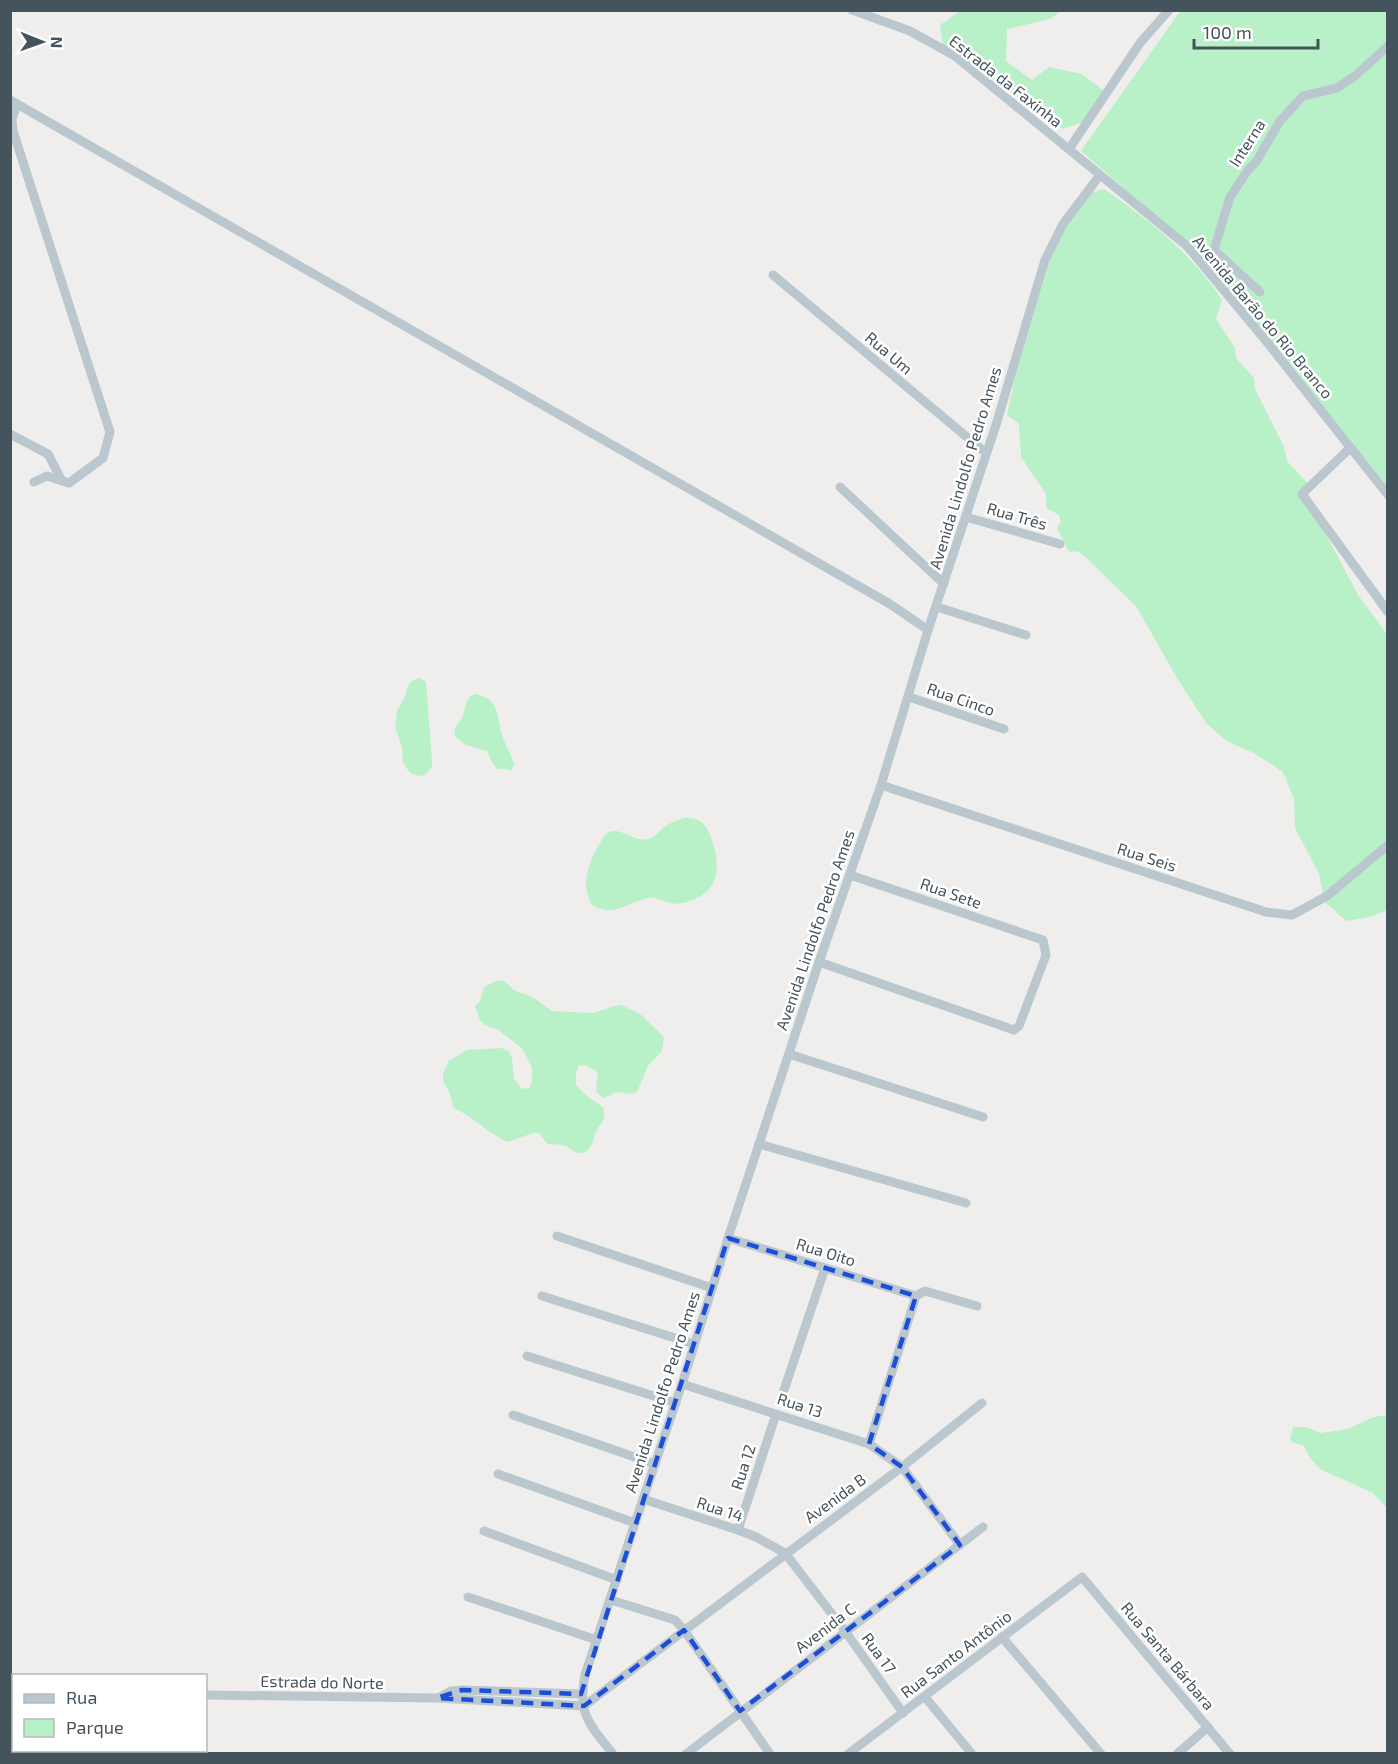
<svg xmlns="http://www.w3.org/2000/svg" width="1398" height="1764" viewBox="0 0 1398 1764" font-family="'Exo 2',sans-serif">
<rect width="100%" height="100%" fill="#f0eded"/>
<g fill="#b8f1c8">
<polygon points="960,11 1061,11 1050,19 1007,29 1006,61 1032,80 1049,67 1082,74 1103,90 1083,122 1063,129 943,45 940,25"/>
<polygon points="1184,11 1387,11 1387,492 1189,245 1081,151 1178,14"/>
<path d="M 1104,189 C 1149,220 1192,253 1222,300 L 1216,319 L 1235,348 L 1236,358 L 1254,378 L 1255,389 L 1284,447 L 1287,461 L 1308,484 L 1298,495 L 1319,521 L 1358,595 L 1387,634 L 1387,910 L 1369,917 L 1346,921 L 1325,902 L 1319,874 L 1295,828 L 1294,799 L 1283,772 L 1254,753 L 1228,742 L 1206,723 L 1177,678 L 1136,606 L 1082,554 L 1076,551 L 1069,552 L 1057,528 L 1061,522 L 1059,515 L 1046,508 L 1046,494 L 1021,457 L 1019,424 L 1007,415 L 1016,373 L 1054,247 L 1073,212 L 1089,193 Z"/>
<polygon points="420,678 426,682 432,760 432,767 425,775 419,776 412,774 407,769 403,762 402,747 395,727 397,711 404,699 408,685 413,680"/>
<path d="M 476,694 C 499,699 497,714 501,732 C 504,743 511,753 514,765 L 511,771 L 505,769 L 498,769 L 493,764 L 487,751 L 466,745 L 455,737 C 453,725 459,724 463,715 C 465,708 466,702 470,696 Z"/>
<path d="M 684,818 C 688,818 693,818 698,820 C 712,826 721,865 715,878 C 712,888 705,894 697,898 C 689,902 679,905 670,903 C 662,902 657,896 648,898 C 625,903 615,918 592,905 C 580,884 589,862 600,843 C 604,837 604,833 612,831 C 625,830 635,842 648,839 C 656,837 660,829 667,825 C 672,822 678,820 684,818 Z"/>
<path d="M 503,980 L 514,990 L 534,998 L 552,1011 L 594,1013 L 614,1006 L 621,1005 L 640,1014 L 664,1037 L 662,1051 L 648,1066 L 637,1092 L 631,1094 L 617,1092 L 604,1098 L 597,1093 L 596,1087 L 598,1072 L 586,1065 L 579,1066 L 576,1072 L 576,1085 L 586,1095 L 603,1107 C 607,1120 601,1122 596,1132 C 594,1137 593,1142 591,1146 C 580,1162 573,1147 562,1145 C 557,1144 552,1144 547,1144 L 539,1133 L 533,1133 L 508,1142 C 485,1132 475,1117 453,1108 L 450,1094 L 443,1081 L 443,1074 L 449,1061 L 467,1050 L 502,1048 L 509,1052 L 512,1058 L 514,1079 L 522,1089 L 529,1088 L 532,1082 L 532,1067 L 522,1048 L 498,1030 L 485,1025 L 480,1020 L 475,1006 L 480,1001 L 484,987 L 496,981 Z"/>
<polygon points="1387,1415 1387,1508 1373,1493 1320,1469 1311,1459 1304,1446 1290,1441 1293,1427 1307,1427 1320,1433 1348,1429 1374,1417"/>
</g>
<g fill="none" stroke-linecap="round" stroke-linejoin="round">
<g stroke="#bbc7ce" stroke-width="9">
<polyline points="852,10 910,31 955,56 1187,246 1262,336 1388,495"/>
<polyline points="10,100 890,604 928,630"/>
<polyline points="17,104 12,119 13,131 110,432 103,458 69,483 47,476 34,482"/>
<polyline points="1069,149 1140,43 1169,10"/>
<polyline points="773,275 986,453"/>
<polyline points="1260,292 1214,250 1230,197 1248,170 1256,162 1280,121 1303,96 1337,88 1355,76 1388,46"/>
<polyline points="10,434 48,454 62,481"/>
<polyline points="1350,448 1302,494 1388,612"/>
<polyline points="840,487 944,584"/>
<polyline points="966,517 1060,544"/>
<polyline points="937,607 1026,635"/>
<polyline points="909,697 1004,729"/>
<polyline points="881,785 1266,912 1292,915 1327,896 1388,845"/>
<polyline points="819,962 1014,1030 1019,1026 1046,955 1043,940 850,875"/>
<polyline points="789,1054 983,1117"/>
<polyline points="759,1144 966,1203"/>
<polyline points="557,1236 712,1288"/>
<polyline points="728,1238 916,1296"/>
<polyline points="542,1296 694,1344"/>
<polyline points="527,1356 676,1403"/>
<polyline points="682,1384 869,1444 902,1467 960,1545"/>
<polyline points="784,1390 825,1268"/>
<polyline points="513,1415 655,1464"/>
<polyline points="869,1444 916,1296 925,1291 977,1306"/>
<polyline points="498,1474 635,1523"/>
<polyline points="643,1499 738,1530 756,1537 785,1553 845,1631 903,1713"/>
<polyline points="738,1530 776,1414"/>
<polyline points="484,1531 617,1580"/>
<polyline points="468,1597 597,1640"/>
<polyline points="611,1600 675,1620 684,1630 770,1754"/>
<polyline points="1002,1637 1101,1754"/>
<polyline points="10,1688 14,1688"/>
<polyline points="206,1695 437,1698 584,1706"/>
<polyline points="440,1697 451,1691 462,1690 581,1694"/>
<polyline points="925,1697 972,1754"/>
<polyline points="584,1706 902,1467 982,1403"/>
<path d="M 613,1754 C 590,1725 577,1714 585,1675 L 635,1523 L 682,1384 L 728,1238 L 819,962 L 881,785 L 928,630 L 996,425 L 1045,260 L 1063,224 L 1100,175"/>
<polyline points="686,1754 983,1527"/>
<polyline points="848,1754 1082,1577 1230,1754"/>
<polyline points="1177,1754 1208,1727"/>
</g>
</g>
<path fill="none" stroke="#1d4ed8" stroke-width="4.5" stroke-dasharray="12 8" stroke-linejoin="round" d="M 728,1238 L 916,1296 L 869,1444 L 902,1467 L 960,1545 L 740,1711 L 684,1630 L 584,1706 L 437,1698 L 462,1690 L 581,1694 Z"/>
<g text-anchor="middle" stroke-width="5" stroke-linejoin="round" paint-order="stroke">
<g font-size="16" fill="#45535c" stroke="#fff">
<text transform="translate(1006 81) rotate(38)" y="6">Estrada da Faxinha</text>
<text transform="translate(1247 143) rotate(-57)" y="6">Interna</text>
<text transform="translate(1263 317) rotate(50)" y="6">Avenida Barão do Rio Branco</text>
<text transform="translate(889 353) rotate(40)" y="6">Rua Um</text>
<text transform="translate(965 468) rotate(-73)" y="6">Avenida Lindolfo Pedro Ames</text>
<text transform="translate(1017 516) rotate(16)" y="6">Rua Três</text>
<text transform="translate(961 699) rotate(19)" y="6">Rua Cinco</text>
<text transform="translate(1147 857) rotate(18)" y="6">Rua Seis</text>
<text transform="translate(951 893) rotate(19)" y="6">Rua Sete</text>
<text transform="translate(815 930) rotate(-71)" y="6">Avenida Lindolfo Pedro Ames</text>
<text transform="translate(826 1252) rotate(17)" y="6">Rua Oito</text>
<text transform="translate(662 1392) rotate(-72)" y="6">Avenida Lindolfo Pedro Ames</text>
<text transform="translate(800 1405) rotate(18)" y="6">Rua 13</text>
<text transform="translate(743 1467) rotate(-72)" y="6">Rua 12</text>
<text transform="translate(835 1498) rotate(-36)" y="6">Avenida B</text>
<text transform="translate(720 1509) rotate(18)" y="6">Rua 14</text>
<text transform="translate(825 1628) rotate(-37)" y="6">Avenida C</text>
<text transform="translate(879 1653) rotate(54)" y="6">Rua 17</text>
<text transform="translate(956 1654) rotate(-37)" y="6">Rua Santo Antônio</text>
<text transform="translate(1168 1656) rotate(50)" y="6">Rua Santa Bárbara</text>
<text transform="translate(322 1682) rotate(1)" y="6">Estrada do Norte</text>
</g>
</g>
<rect width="1398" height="1764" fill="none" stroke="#45535c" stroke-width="24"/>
<rect x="12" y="1674" width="195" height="78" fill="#ffffff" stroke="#b5babe" stroke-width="1.5"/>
<rect x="24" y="1694" width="30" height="9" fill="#bbc7ce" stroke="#b5babe" stroke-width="1.5"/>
<text x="66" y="1704" font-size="18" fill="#45535c">Rua</text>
<rect x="24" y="1719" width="30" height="18" fill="#b8f1c8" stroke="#b5babe" stroke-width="1.5"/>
<text x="66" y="1734" font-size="18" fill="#45535c">Parque</text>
<g transform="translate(42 42) rotate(91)" stroke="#ffffff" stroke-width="4.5" paint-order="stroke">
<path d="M0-4.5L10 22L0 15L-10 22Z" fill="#45535c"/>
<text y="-9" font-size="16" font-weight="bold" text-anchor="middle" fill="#45535c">N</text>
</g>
<path d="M1194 39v9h124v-9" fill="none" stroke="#45535c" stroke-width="3"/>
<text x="1203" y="39" font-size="18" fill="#45535c" stroke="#ffffff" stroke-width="4.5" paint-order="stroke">100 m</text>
</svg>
